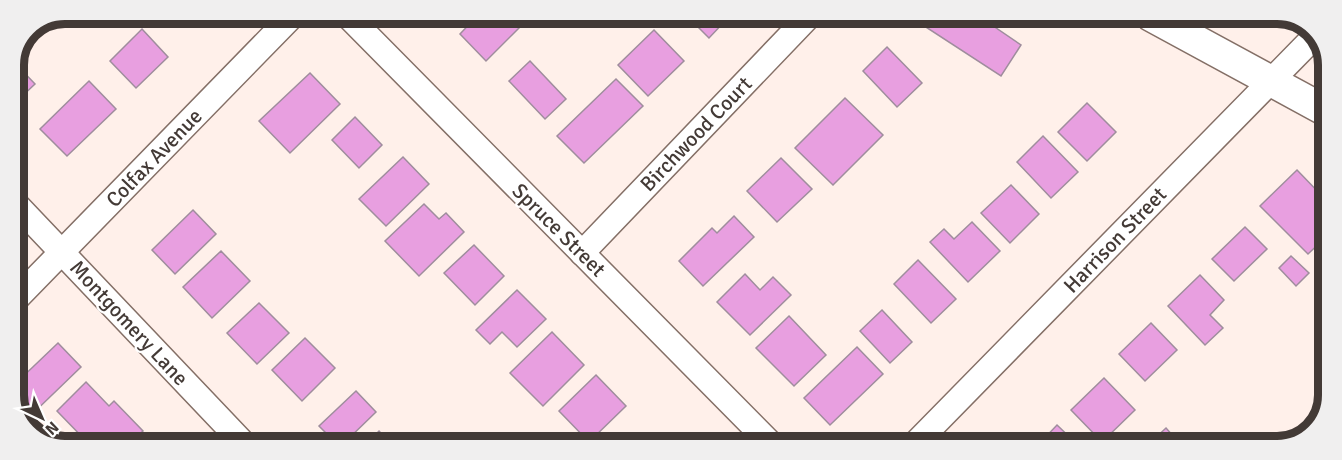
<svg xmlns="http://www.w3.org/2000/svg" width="1342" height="460" viewBox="0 0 1342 460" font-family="Signika,sans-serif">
<rect width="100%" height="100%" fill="#fff0ea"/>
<g fill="#e89fe0" stroke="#9f8d9d" stroke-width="1.5">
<polygon points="479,14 510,14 521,26 486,61 460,34"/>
<polygon points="686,15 726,15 728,18 709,38"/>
<polygon points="918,15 977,15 1021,45 1001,76 915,20"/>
<polygon points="142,29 168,57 136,88 110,61"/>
<polygon points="654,30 684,61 648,96 618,65"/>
<polygon points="887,47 922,83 897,107 863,71"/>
<polygon points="530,61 566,99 545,119 509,81"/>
<polygon points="14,62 35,84 16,102 14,100"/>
<polygon points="310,73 340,104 290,153 259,121"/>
<polygon points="616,79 643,106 584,163 557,136"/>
<polygon points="89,81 116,109 67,156 40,129"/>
<polygon points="845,98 883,135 833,185 795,148"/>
<polygon points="1087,103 1116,132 1087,161 1058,132"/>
<polygon points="355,117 382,145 359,168 332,140"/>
<polygon points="1043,136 1078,172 1051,198 1017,162"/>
<polygon points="403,157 429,184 386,226 359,199"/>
<polygon points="781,158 812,189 777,222 747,191"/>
<polygon points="1297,170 1327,201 1327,236 1308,254 1260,206"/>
<polygon points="1011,185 1039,214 1010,243 981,213"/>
<polygon points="424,204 439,219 446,213 464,232 419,276 385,241"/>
<polygon points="193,210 216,234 175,274 152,250"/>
<polygon points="734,216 754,237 703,286 679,261 712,228 717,233"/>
<polygon points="972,222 1000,251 968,282 930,242 944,229 954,239"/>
<polygon points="1245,227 1267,249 1234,281 1212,259"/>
<polygon points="474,245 504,276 475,305 444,273"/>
<polygon points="221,251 250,281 212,318 183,287"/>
<polygon points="1291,256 1309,273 1296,286 1279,268"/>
<polygon points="918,260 956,299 931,323 894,284"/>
<polygon points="745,274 760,290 773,277 791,295 750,335 717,302"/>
<polygon points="1200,275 1224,300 1210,315 1223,328 1205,345 1168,306"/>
<polygon points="517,290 546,319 517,347 502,332 490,344 476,330"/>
<polygon points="259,303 289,333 257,364 227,333"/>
<polygon points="882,310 912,342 890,363 860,331"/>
<polygon points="789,316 826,355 794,386 756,348"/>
<polygon points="1151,323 1177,350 1145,381 1119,354"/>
<polygon points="552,332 584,365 543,406 510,373"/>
<polygon points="305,338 335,368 302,401 272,370"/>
<polygon points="58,343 81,367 23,423 14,399 14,385"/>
<polygon points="857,347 883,374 830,425 804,398"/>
<polygon points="596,375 626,406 589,442 559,411"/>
<polygon points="1104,378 1135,410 1102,442 1071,410"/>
<polygon points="86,382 109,406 114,401 143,431 129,444 89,444 57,411"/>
<polygon points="356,391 376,412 343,444 337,444 319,426"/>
<polygon points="1057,425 1079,446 1037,446"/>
<polygon points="1166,428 1182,446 1155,446 1151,442"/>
<polygon points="379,431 392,445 365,445"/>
</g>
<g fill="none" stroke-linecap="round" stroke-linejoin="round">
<g stroke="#846f66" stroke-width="27">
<g id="minor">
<polyline points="346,14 772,445"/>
<polyline points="14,202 244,444"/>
<polyline points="582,253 810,15"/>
<polyline points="14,301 294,14"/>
<polyline points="913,446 1318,33"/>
</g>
</g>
<g stroke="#846f66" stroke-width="33">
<polyline id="major" points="1151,16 1328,112"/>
</g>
<use href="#minor" stroke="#fff" stroke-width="24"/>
<use href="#major" stroke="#fff" stroke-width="30"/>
</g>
<g text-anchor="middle" stroke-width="4.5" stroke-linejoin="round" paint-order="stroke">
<g font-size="21" fill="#433a36" stroke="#fff">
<text transform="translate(696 134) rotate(-46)" y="7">Birchwood Court</text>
<text transform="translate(154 158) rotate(-46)" y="7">Colfax Avenue</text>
<text transform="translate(559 230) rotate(45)" y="7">Spruce Street</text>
<text transform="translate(1115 240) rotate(-46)" y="7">Harrison Street</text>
<text transform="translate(129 323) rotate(47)" y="7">Montgomery Lane</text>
</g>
</g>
<path d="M0 0H1342V460H0ZM65 24H1277A41 41 0 0 1 1318 65V395A41 41 0 0 1 1277 436H65A41 41 0 0 1 24 395V65A41 41 0 0 1 65 24Z" fill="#f0efef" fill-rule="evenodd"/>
<path fill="none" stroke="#433a36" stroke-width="8" d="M65 24H1277A41 41 0 0 1 1318 65V395A41 41 0 0 1 1277 436H65A41 41 0 0 1 24 395V65A41 41 0 0 1 65 24Z"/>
<g transform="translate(42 418) rotate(136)" stroke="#ffffff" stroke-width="4.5" paint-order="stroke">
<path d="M0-4.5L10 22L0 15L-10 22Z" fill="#433a36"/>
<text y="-9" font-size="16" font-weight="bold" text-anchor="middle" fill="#433a36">N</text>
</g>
</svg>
